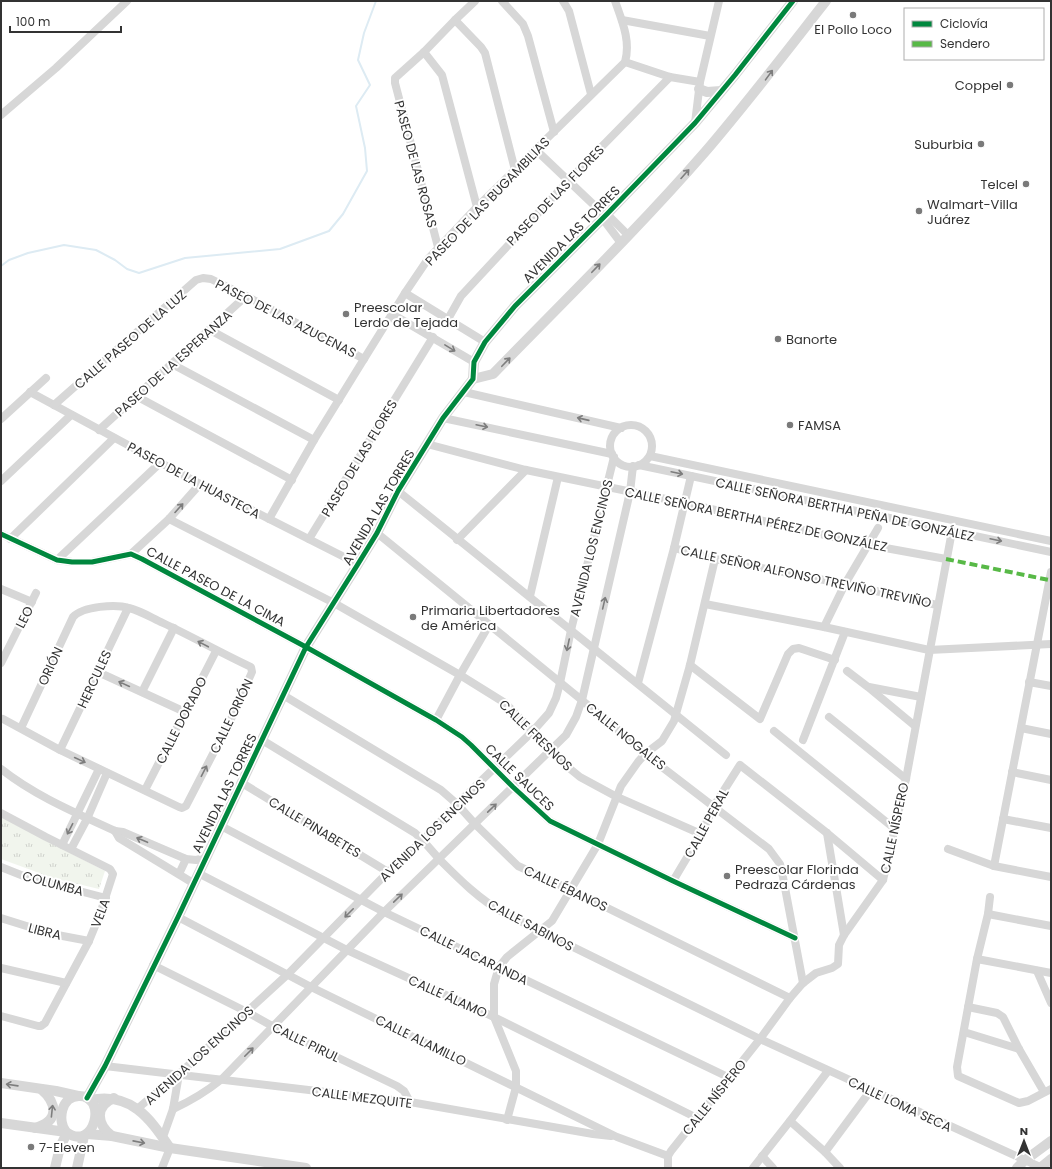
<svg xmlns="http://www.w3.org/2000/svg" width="1052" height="1169" viewBox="0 0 1052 1169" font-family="Poppins,sans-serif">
<defs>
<pattern id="park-tufts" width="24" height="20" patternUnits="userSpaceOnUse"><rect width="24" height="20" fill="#f1f5ed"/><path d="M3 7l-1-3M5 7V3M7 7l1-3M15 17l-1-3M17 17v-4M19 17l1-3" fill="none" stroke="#cfd2cc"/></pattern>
</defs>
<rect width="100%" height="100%" fill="#fff"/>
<polygon fill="url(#park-tufts)" points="1,817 105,871 99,889 53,878 1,859"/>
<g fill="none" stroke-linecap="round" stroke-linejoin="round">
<polyline stroke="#ddebf3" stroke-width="2" points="1,266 9,260 28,253 64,245 96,250 115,260 127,269 139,273 185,258 280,249 329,231 343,214 367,171 365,148 356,106 370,85 358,60 364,33 376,1"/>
<g stroke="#d7d7d7" stroke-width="8">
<polyline points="502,1 523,24 528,36 554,132"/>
<polyline points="563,1 569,11 591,94"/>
<polyline points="455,20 481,47 485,53 515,170"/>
<polyline points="622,20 710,36"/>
<polyline points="424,52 442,75 477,207"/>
<polyline points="625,62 670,77 700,82"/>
<polyline points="1,115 56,68 127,1"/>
<polyline points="695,123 700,82 719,1"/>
<polyline points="536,150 596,207 607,214 628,235"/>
<polyline points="600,215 621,243"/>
<polyline points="438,247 395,83 395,78 424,52 455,20 475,1"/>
<polyline points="405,293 485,342"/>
<polyline points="392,314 474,362"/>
<polyline points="448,319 461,296 568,181 670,77"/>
<polyline points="210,330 339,400"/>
<polyline points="172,364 314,440"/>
<polyline points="30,392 200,484 358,564"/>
<polyline points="464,392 621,428"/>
<polyline points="136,396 292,480"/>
<polyline points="54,405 196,280 203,278 211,279 246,296 364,359"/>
<polyline points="443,418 612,454"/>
<polyline points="1,419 46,378"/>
<circle cx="631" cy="446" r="21"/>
<polyline points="99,430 246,296"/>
<polyline points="427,444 526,470 685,503 869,545 946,559"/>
<polyline points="650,456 1051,541"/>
<polyline points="639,465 1051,552"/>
<polyline points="1,481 71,415"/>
<polyline points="398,491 726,755"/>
<polyline points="169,519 334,603 460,675 505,703 569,768 580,777 617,797 701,834"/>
<path d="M 269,519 L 314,440 L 364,359 L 405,293 L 428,259 L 477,207 L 625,62 C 631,41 622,21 615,1"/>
<polyline points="377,533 616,728 645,754 769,849 780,864 782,872 803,983"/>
<polyline points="1,534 57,560 72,562 92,562 131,554 142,559 306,647 436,720 462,737 471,745 513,787 550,821 673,881 795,938"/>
<polyline points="10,539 114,438"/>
<polyline points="309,539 433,337"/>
<polyline points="457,540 526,470"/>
<polyline points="674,548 715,559 845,584 937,605"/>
<polyline points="131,554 169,519 200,484"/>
<polyline points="57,560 160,463"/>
<polyline points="1,589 32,602"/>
<polyline points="530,596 558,477"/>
<polyline points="705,604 824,627 929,650 1051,644"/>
<polyline points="824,627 845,584 878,528"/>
<polyline points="1,663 36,593"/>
<polyline points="690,665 760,719 788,654 793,649 799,648 835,660"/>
<polyline points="847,671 868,687 915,726"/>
<polyline points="98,672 185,712"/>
<polyline points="1029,682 1051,686"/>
<polyline points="638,683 674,548 691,476"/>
<polyline points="869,687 921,697"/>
<polyline points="142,692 174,628"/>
<polyline points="283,695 441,790 457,804 475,824 518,866 571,890 790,998"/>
<polyline points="829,717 906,779"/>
<path d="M 3,719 L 60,750 L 179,807 L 182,808 L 186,806 L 232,717 L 252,672 L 251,667 C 221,653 193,637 163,623 C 152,618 141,611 129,608 C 116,604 83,606 73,617 L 21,728"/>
<polyline points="436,720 460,675 489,625"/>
<polyline points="1021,728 1051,734"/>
<polyline points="774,731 895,829"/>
<path d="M 262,740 L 415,833 C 424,841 432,851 440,860 C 460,880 480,900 504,913 L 760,1039 L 1040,1167"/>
<polyline points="803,740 845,632"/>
<polyline points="60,750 128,608"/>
<path d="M 1,769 C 35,796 76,813 115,831 L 123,832 L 186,859 L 196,860 L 205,858"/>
<polyline points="1012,772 1051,780"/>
<polyline points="242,783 388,872"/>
<polyline points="145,790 216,651"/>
<polyline points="1,813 46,837 110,869 113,874 100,914 89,941 45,1023 41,1026 38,1026 1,1016"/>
<polyline points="1003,819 1051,828"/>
<polyline points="221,826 384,912 730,1078"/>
<polyline points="115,831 119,838 193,883"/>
<polyline points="827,833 844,935"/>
<polyline points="62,845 99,769"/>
<polyline points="71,849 87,819 107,773"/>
<polyline points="948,849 994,866 1051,877"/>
<polyline points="994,866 1051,572"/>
<polyline points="1,867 26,877 106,898"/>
<polyline points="198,873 347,950 494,1017 697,1118"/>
<polyline points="179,874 186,859"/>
<polyline points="673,881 701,834 714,806 740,765 827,833 883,880"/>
<polyline points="990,897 988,914 977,959 957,1067 958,1076 1019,1103 1028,1101 1051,1089"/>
<polyline points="988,914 1051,926"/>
<polyline points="178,917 311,987 617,1137 668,1156"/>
<polyline points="1,918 52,934 89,941"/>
<polyline points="977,959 1051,973"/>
<polyline points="153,965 247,1012 274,1027 397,1086 404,1091 410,1102"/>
<polyline points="1,968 66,983"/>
<polyline points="1037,971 1051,1003"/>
<polyline points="968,1007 997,1013 1003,1017 1019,1049 1044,1092"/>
<polyline points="964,1032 1019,1049"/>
<polyline points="105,1066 410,1102 593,1134 611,1136"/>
<polyline points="137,1109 179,1074 288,974 388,872 423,840 457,804 533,731 549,713 556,698 560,683 571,630 614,457"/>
<path d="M 173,1109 C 191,1101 207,1091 222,1079 L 384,912 L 566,735 L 576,717 L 582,700 L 630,492 L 633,466"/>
<polyline points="507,1120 516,1087 516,1071 494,1017 494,984 499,967 507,957 552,921 598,844 621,786 638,762 645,754 662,741 674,721 690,665 715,559"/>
<polyline points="790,1121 825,1152 840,1168"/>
<polyline points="163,1137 173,1109 179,1074"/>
<polyline points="825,1152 871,1090"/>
<polyline points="762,1156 773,1168"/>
<polyline points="162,1168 170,1148"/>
<polyline points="668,1168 668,1156 671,1151 760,1039 790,998 803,983 816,973 832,968 838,964 839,945 844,935 883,880 906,779 952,531"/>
<polyline points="753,1168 790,1121 828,1071"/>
</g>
<g stroke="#d7d7d7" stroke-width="10">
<polyline points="699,89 707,92 721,91"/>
<path d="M 473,379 L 493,374 C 564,301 638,229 705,152 C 747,103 786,52 826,1"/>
<polyline points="1,1083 56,1091 78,1096"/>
<polyline points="87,1098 105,1066 178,917 306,647 358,564 377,533 398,491 427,444 443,418 473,379 474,362 485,342 515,306 607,214 695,123 735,75 793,1"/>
<path d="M 90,1100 C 131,1092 149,1117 170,1148"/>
<path d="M 1,1123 L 66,1132 C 95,1153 108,1095 79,1096 C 61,1096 57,1121 66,1132"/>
<path d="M 35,1128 C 60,1121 57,1103 41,1089"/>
<polyline points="87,1134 112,1136 170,1148 306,1168"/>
<path d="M 112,1136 C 97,1125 94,1106 114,1098"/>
<polyline points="55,1168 60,1147 67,1133"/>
<polyline points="77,1168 84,1136"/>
<polyline points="1017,1168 1024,1161 1051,1141"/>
<polyline points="1040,1168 1051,1159"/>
</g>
<polyline stroke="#58b947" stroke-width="4" stroke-dasharray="8 4" stroke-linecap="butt" points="946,559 1049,580"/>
<g stroke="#fff" stroke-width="8">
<g id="cycleway">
<polyline points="1,534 57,560 72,562 92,562 131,554 142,559 306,647 436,720 462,737 471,745 513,787 550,821 673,881 795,938"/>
<polyline points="87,1098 105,1066 178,917 306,647 358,564 377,533 398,491 427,444 443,418 473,379 474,362 485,342 515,306 607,214 695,123 735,75 793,1"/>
</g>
</g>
<use href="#cycleway" stroke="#00873e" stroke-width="5"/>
</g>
<defs><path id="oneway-shaft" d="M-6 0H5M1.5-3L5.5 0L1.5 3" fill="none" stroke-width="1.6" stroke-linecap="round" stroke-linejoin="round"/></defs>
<g stroke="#7d7d7d">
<use href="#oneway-shaft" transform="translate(769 75) rotate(-54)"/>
<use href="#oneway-shaft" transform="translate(685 174) rotate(-48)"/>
<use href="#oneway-shaft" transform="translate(596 268) rotate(-46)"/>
<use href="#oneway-shaft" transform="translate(450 348) rotate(31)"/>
<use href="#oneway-shaft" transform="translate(506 362) rotate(-46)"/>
<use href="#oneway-shaft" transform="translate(583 419) rotate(-167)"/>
<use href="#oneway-shaft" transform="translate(482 426) rotate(12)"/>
<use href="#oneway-shaft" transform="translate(677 473) rotate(12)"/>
<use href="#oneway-shaft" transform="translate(179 508) rotate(-48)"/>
<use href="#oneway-shaft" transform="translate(996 540) rotate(12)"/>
<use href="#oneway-shaft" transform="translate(604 603) rotate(-77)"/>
<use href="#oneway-shaft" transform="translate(203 644) rotate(-152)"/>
<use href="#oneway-shaft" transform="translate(568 645) rotate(102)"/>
<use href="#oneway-shaft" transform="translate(124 684) rotate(-155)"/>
<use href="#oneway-shaft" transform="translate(80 760) rotate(25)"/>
<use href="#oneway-shaft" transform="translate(204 771) rotate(-63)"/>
<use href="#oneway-shaft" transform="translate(492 808) rotate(-44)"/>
<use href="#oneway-shaft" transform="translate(70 829) rotate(117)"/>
<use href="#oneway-shaft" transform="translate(142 840) rotate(-157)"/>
<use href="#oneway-shaft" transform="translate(398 898) rotate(-44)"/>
<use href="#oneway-shaft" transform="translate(349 913) rotate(135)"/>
<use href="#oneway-shaft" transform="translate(249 1052) rotate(-45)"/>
<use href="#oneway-shaft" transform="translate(12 1085) rotate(-172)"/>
<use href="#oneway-shaft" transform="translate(52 1111) rotate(-84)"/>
<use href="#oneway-shaft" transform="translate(139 1142) rotate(11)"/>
</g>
<g fill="#7a7a7a" stroke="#fff" stroke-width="1.5">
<circle cx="853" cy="15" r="4"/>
<circle cx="1010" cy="85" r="4"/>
<circle cx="981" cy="144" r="4"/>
<circle cx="1026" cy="184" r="4"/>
<circle cx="919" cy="211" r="4"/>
<circle cx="346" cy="314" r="4"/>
<circle cx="778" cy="339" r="4"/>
<circle cx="790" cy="425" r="4"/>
<circle cx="413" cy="617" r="4"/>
<circle cx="727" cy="876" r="4"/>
<circle cx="31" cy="1147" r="4"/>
</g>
<g text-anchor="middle" stroke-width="4" stroke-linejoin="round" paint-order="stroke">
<g font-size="13" fill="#333" stroke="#fff" text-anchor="start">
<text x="853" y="34" text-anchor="middle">El Pollo Loco</text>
<text x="1002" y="90" text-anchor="end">Coppel</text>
<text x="973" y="149" text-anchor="end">Suburbia</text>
<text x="1018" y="189" text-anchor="end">Telcel</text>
<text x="927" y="209">Walmart-Villa<tspan x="927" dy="15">Juárez</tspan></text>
<text x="354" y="312">Preescolar<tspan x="354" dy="15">Lerdo de Tejada</tspan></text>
<text x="786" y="344">Banorte</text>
<text x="798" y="430">FAMSA</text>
<text x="421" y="615">Primaria Libertadores<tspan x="421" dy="15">de América</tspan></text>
<text x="735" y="874">Preescolar Florinda<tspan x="735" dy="15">Pedraza Cárdenas</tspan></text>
<text x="39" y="1152">7-Eleven</text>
</g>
<g font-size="13" fill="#333" stroke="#fff">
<text transform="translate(416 164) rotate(75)" y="5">PASEO DE LAS ROSAS</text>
<text transform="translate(555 195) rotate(-46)" y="5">PASEO DE LAS FLORES</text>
<text transform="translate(487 201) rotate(-46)" y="5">PASEO DE LAS BUGAMBILIAS</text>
<text transform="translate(571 234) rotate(-45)" y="5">AVENIDA LAS TORRES</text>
<text transform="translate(286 318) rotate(27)" y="5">PASEO DE LAS AZUCENAS</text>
<text transform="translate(130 339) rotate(-41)" y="5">CALLE PASEO DE LA LUZ</text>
<text transform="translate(173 363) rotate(-42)" y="5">PASEO DE LA ESPERANZA</text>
<text transform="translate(359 458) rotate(-59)" y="5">PASEO DE LAS FLORES</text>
<text transform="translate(194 480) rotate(28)" y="5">PASEO DE LA HUASTECA</text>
<text transform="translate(378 507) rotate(-60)" y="5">AVENIDA LAS TORRES</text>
<text transform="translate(845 509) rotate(12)" y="5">CALLE SEÑORA BERTHA PEÑA DE GONZÁLEZ</text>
<text transform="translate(756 519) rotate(12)" y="5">CALLE SEÑORA BERTHA PÉREZ DE GONZÁLEZ</text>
<text transform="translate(591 548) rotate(-76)" y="5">AVENIDA LOS ENCINOS</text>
<text transform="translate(806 576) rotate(12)" y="5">CALLE SEÑOR ALFONSO TREVIÑO TREVIÑO</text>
<text transform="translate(216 586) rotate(28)" y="5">CALLE PASEO DE LA CIMA</text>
<text transform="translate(24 617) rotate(-63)" y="5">LEO</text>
<text transform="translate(50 666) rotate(-65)" y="5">ORIÓN</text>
<text transform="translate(94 679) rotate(-65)" y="5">HERCULES</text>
<text transform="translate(231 716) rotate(-64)" y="5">CALLE ORIÓN</text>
<text transform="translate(181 720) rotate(-63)" y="5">CALLE DORADO</text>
<text transform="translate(536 735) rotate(44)" y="5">CALLE FRESNOS</text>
<text transform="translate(626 736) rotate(39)" y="5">CALLE NOGALES</text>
<text transform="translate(520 777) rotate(44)" y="5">CALLE SAUCES</text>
<text transform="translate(224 793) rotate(-64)" y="5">AVENIDA LAS TORRES</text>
<text transform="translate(706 823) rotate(-61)" y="5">CALLE PERAL</text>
<text transform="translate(315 827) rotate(31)" y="5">CALLE PINABETES</text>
<text transform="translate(894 828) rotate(-78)" y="5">CALLE NÍSPERO</text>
<text transform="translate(432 830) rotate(-44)" y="5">AVENIDA LOS ENCINOS</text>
<text transform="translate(53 883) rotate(15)" y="5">COLUMBA</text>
<text transform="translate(566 888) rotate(25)" y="5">CALLE ÉBANOS</text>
<text transform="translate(100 913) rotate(-69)" y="5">VELA</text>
<text transform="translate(531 925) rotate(28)" y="5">CALLE SABINOS</text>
<text transform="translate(45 931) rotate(14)" y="5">LIBRA</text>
<text transform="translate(474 955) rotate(26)" y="5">CALLE JACARANDA</text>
<text transform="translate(448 996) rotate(24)" y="5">CALLE ÁLAMO</text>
<text transform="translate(421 1040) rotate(26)" y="5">CALLE ALAMILLO</text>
<text transform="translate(306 1042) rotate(26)" y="5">CALLE PIRUL</text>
<text transform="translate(199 1055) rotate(-42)" y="5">AVENIDA LOS ENCINOS</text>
<text transform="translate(362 1097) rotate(7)" y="5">CALLE MEZQUITE</text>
<text transform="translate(714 1097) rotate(-51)" y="5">CALLE NÍSPERO</text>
<text transform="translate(900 1104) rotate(25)" y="5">CALLE LOMA SECA</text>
</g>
</g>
<rect width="1052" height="1169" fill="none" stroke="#333333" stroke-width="4"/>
<rect x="904" y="8" width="140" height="52" fill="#ffffff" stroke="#adadad"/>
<rect x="912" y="21" width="20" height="6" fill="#00873e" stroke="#adadad"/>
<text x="940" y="28" font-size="12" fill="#333333">Ciclovía</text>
<rect x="912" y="41" width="20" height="6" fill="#58b947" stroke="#adadad"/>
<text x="940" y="48" font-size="12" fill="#333333">Sendero</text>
<g transform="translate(1024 1141)" stroke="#ffffff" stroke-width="3" paint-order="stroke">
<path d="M0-3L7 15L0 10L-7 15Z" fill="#333333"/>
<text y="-6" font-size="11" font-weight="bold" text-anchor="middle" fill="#333333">N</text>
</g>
<path d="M10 26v6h111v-6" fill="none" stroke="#333333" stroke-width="2"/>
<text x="16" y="26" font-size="12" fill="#333333" stroke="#ffffff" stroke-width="3" paint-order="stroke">100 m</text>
</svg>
